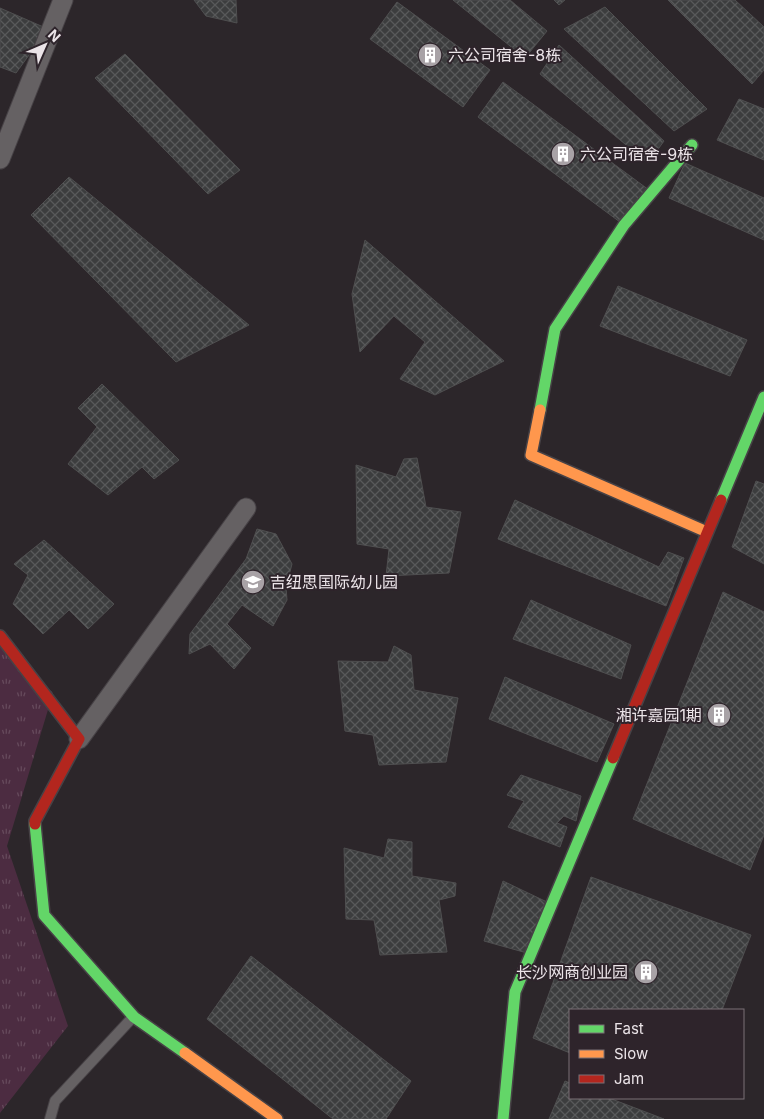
<svg xmlns="http://www.w3.org/2000/svg" width="764" height="1119" viewBox="0 0 764 1119" font-family="Inter,'Noto Sans SC',sans-serif">
<defs>
<pattern id="grass-tufts" width="24" height="20" patternUnits="userSpaceOnUse" patternTransform="scale(1.25)"><rect width="24" height="20" fill="#4c2c41"/><path d="M3 7l-1-3M5 7V3M7 7l1-3M15 17l-1-3M17 17v-4M19 17l1-3" fill="none" stroke="#664a5c"/></pattern>
<pattern id="building-cross-hatch" width="8" height="8" patternUnits="userSpaceOnUse" patternTransform="scale(1.25)"><rect width="8" height="8" fill="#3c3d3e"/><path d="M0 0l8 8M0 8l8-8" fill="none" stroke="#58595a"/></pattern>
</defs>
<rect width="100%" height="100%" fill="#2c262a"/>
<polygon fill="url(#grass-tufts)" points="0,638 53,693 7,846 68,1026 0,1113"/>
<g fill="url(#building-cross-hatch)" stroke="#4f4f50">
<polygon points="194,0 236,0 237,23 206,16"/>
<polygon points="453,0 510,0 547,31 525,58"/>
<polygon points="554,0 565,0 559,5"/>
<polygon points="668,0 735,0 764,27 764,70 752,84"/>
<polygon points="397,2 490,70 463,107 370,39"/>
<polygon points="605,7 707,109 674,131 564,29"/>
<polygon points="0,8 48,29 16,73 0,67"/>
<polygon points="559,45 664,141 648,163 540,74"/>
<polygon points="125,54 240,170 208,194 95,78"/>
<polygon points="503,82 649,190 624,225 478,117"/>
<polygon points="739,99 764,109 764,160 717,140"/>
<polygon points="685,163 764,198 764,240 669,198"/>
<polygon points="69,177 249,325 176,362 31,215"/>
<polygon points="365,240 504,361 435,395 400,379 425,342 394,316 360,352 352,294"/>
<polygon points="618,286 747,340 730,376 600,326"/>
<polygon points="102,384 179,460 154,479 142,467 108,495 68,464 97,427 78,408"/>
<polygon points="417,458 426,507 461,512 449,573 386,576 389,549 357,544 356,465 396,477 404,459"/>
<polygon points="756,481 764,484 764,564 732,547"/>
<polygon points="515,500 659,567 668,552 684,558 666,606 498,539"/>
<polygon points="257,529 276,534 292,564 286,587 287,600 273,626 242,605 227,624 251,648 234,669 210,644 189,654 190,634 246,559"/>
<polygon points="44,540 114,604 88,629 69,610 43,634 13,604 28,575 14,564"/>
<polygon points="723,592 764,612 764,835 750,870 633,819"/>
<polygon points="531,600 631,645 621,679 513,639"/>
<polygon points="394,646 411,655 414,690 458,698 446,762 379,765 373,735 345,731 338,661 388,662"/>
<polygon points="505,677 614,724 597,762 489,719"/>
<polygon points="521,775 581,796 576,821 564,816 557,823 567,827 560,847 508,827 524,801 507,795"/>
<polygon points="388,839 412,842 412,876 456,883 455,896 439,900 447,952 380,955 374,920 346,919 344,848 384,858"/>
<polygon points="591,877 751,935 722,1010 570,1010 570,1053 533,1038"/>
<polygon points="503,881 547,902 527,953 484,941"/>
<polygon points="251,956 411,1081 386,1119 333,1119 207,1019"/>
<polygon points="565,1081 570,1083 570,1098 609,1098 664,1119 549,1119"/>
</g>
<g fill="none" stroke-linecap="round" stroke-linejoin="round">
<g stroke="#474246" stroke-width="12">
<polyline id="lane" points="50,1119 55,1101 133,1017"/>
</g>
<g stroke="#474246" stroke-width="21">
<g id="street">
<polyline points="0,159 63,0"/>
<polyline points="79,739 246,508"/>
</g>
</g>
<g stroke="#474246" stroke-width="14">
<g id="fast">
<polyline points="540,410 555,329 624,225 692,145"/>
<polyline points="721,500 764,397"/>
<polyline points="35,824 44,915 134,1017 185,1053"/>
<polyline points="503,1119 515,992 613,758"/>
</g>
</g>
<g stroke="#474246" stroke-width="14">
<g id="slow">
<polyline points="540,410 531,455 707,532"/>
<polyline points="185,1053 277,1119"/>
</g>
</g>
<g stroke="#474246" stroke-width="14">
<g id="jam">
<polyline points="0,636 79,739 35,821 35,824"/>
<polyline points="613,758 721,500"/>
</g>
</g>
<use href="#lane" stroke="#656163" stroke-width="10"/>
<use href="#street" stroke="#656163" stroke-width="19"/>
<use href="#fast" stroke="#63d668" stroke-width="11"/>
<use href="#slow" stroke="#ff974d" stroke-width="11"/>
<use href="#jam" stroke="#b3261e" stroke-width="11"/>
</g>
<defs>
<g id="building-disc" transform="scale(1.25)"><circle r="9.5" fill="#a8a2a6" stroke="#2e242b"/><path d="M-4-6H4V6H1V3H-1V6H-4ZM-2.5-4.3h1.7v1.8h-1.7ZM.8-4.3h1.7v1.8H.8ZM-2.5-1h1.7V.8h-1.7ZM.8-1h1.7V.8H.8Z" fill="#fff"/></g>
<g id="school-disc" transform="scale(1.25)"><circle r="9.5" fill="#a8a2a6" stroke="#2e242b"/><path d="M0-5L7-2L0 1L-7-2ZM-4 1L0 2.5L4 1V4Q0 6-4 4Z" fill="#fff"/></g>
</defs>
<g fill-rule="evenodd">
<use href="#building-disc" x="430" y="55"/>
<use href="#building-disc" x="563" y="154"/>
<use href="#school-disc" x="253" y="582"/>
<use href="#building-disc" x="719" y="715"/>
<use href="#building-disc" x="646" y="972"/>
</g>
<g text-anchor="middle" stroke-width="4" stroke-linejoin="round" paint-order="stroke">
<g font-size="16" fill="#ebe4e8" stroke="#2e242b" text-anchor="start">
<text x="448" y="61">六公司宿舍-8栋</text>
<text x="580" y="160">六公司宿舍-9栋</text>
<text x="270" y="588">吉纽思国际幼儿园</text>
<text x="702" y="721" text-anchor="end">湘许嘉园1期</text>
<text x="628" y="978" text-anchor="end">长沙网商创业园</text>
</g>
</g>
<rect x="569" y="1009" width="175" height="90" fill="#2e242b" stroke="#7a7177"/>
<rect x="579" y="1025" width="25" height="8" fill="#63d668" stroke="#7a7177"/>
<text x="614" y="1034" font-size="15" fill="#ebe4e8">Fast</text>
<rect x="579" y="1050" width="25" height="8" fill="#ff974d" stroke="#7a7177"/>
<text x="614" y="1059" font-size="15" fill="#ebe4e8">Slow</text>
<rect x="579" y="1075" width="25" height="8" fill="#b3261e" stroke="#7a7177"/>
<text x="614" y="1084" font-size="15" fill="#ebe4e8">Jam</text>
<g transform="translate(45 45) rotate(45)" stroke="#2e242b" stroke-width="4" paint-order="stroke">
<path d="M0-4L9 19L0 12L-9 19Z" fill="#ebe4e8"/>
<text y="-8" font-size="14" font-weight="bold" text-anchor="middle" fill="#ebe4e8">N</text>
</g>
</svg>
